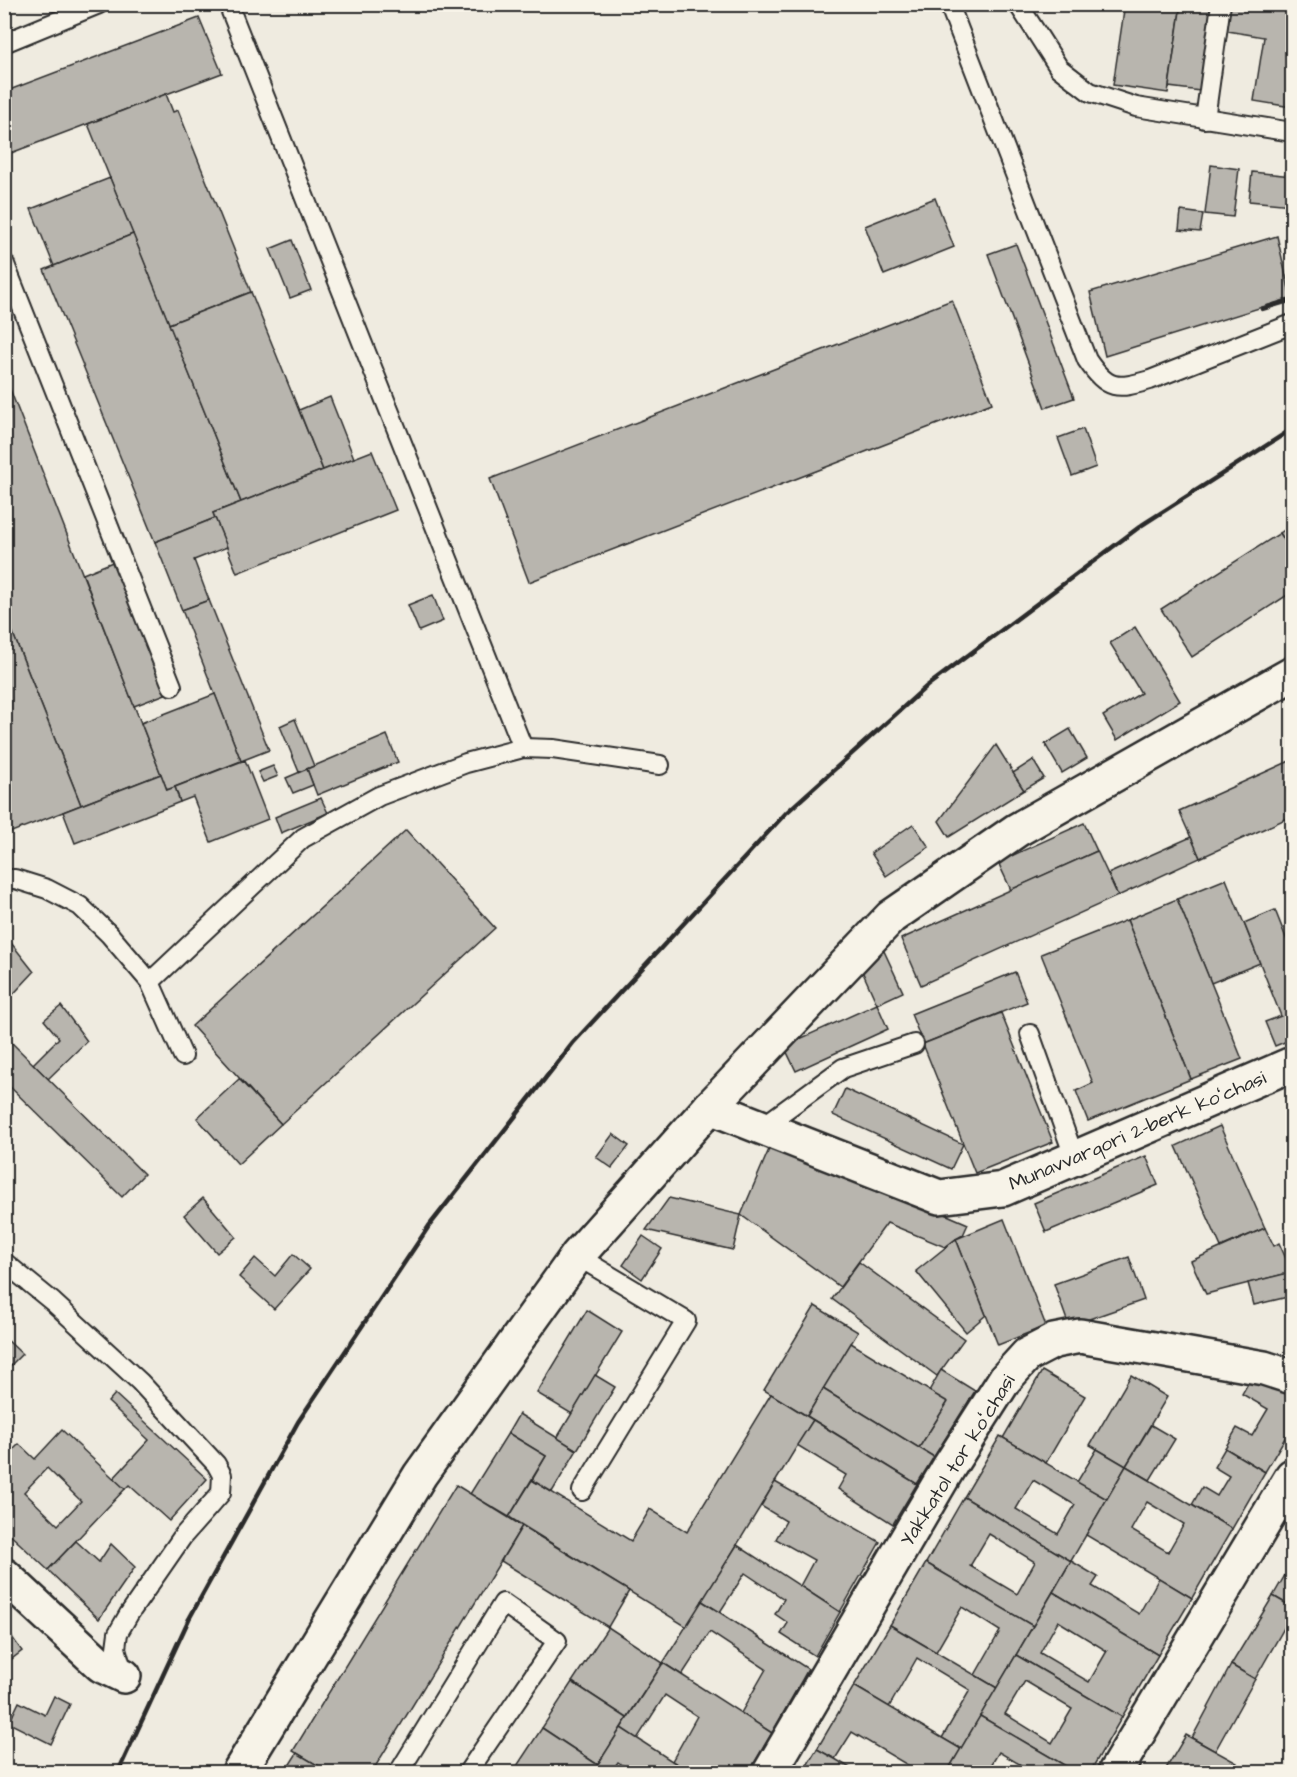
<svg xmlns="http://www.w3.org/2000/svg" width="1297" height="1777" viewBox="0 0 1297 1777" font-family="'Architects Daughter',sans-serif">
<rect width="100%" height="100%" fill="#efebe0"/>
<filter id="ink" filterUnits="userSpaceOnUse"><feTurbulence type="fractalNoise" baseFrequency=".0167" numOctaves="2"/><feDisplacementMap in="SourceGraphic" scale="12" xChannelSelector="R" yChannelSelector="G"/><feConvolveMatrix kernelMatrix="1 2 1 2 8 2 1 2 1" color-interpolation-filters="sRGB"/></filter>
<g filter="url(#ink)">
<g fill="#b8b5ae" stroke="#2b2b2b" stroke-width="1.5" fill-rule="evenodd">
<polygon points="1125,4 1181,4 1168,93 1113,85"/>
<polygon points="1181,4 1212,4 1200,91 1169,87"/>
<polygon points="1231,4 1292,4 1292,107 1254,101 1264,37 1227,31"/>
<polygon points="199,18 222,73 11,153 4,136 4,92"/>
<polygon points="166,94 173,112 178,110 251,292 169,324 88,124"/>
<polygon points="1211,165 1239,169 1233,217 1205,214"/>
<polygon points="1252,172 1292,176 1292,205 1249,201"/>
<polygon points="110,178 133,234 54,266 31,209"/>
<polygon points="935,198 954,247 884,275 865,226"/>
<polygon points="1181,211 1203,214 1200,232 1179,230"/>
<polygon points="133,234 241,502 213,513 215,518 155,542 44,270"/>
<polygon points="1277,236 1291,298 1105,356 1090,292"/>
<polygon points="292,240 311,290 290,298 270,249"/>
<polygon points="1016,244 1074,398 1045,408 988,254"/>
<polygon points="251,292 323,470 241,502 169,324"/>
<polygon points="952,300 992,403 529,582 490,479"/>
<polygon points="4,374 161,774 81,805 4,611"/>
<polygon points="330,397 354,458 323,470 299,410"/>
<polygon points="1083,429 1096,467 1072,476 1058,438"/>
<polygon points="372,451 396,510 237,573 213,513"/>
<polygon points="215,518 227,547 194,560 209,600 182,610 155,542"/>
<polygon points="1292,525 1292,553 1280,533"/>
<polygon points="1280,533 1292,553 1292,592 1192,657 1161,609"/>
<polygon points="115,561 168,693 134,706 83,574"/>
<polygon points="433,595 443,621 419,631 408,605"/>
<polygon points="209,600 269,750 241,761 182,610"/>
<polygon points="4,611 81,805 4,835"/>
<polygon points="1135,627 1180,701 1117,740 1103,716 1141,693 1110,643"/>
<polygon points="215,694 241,761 167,790 141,723"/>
<polygon points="295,719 314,766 299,772 280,726"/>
<polygon points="1070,729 1087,758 1062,773 1045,744"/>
<polygon points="387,735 398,762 317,795 307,769"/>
<polygon points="996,745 1024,790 949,837 939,821"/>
<polygon points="245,760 268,819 211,842 193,797 180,802 175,787"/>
<polygon points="1033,760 1044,778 1024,790 1013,773"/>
<polygon points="1292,760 1292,816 1200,858 1179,811"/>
<polygon points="273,766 278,776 263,782 258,772"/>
<polygon points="307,769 313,785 293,793 286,778"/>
<polygon points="161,774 167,790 175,787 180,802 75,843 63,812"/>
<polygon points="321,798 328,813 281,833 275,817"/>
<polygon points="1084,823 1097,851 1011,890 998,862"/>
<polygon points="913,824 929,847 886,876 871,853"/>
<polygon points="406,830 495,928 281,1124 192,1026"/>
<polygon points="1191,837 1200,858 1118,896 1108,874"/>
<polygon points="1097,851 1118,896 921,985 901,939"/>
<polygon points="1226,879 1260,963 1211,983 1177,899"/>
<polygon points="1177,899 1242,1059 1191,1079 1127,920"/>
<polygon points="1275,910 1292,953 1292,1039 1275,1046 1265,1022 1281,1016 1244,923"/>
<polygon points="1127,920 1191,1079 1088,1121 1076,1091 1093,1083 1041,954"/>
<polygon points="4,934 34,972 4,1004"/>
<polygon points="884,951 903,992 877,1004 858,962"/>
<polygon points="1015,972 1027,1002 923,1044 911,1014"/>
<polygon points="877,1004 888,1029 796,1071 784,1046"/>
<polygon points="61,1006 87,1041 48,1079 33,1064 59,1038 44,1020"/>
<polygon points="1001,1013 1053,1142 975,1173 923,1044"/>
<polygon points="4,1035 144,1174 122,1197 4,1081"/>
<polygon points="239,1079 281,1124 238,1164 197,1118"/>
<polygon points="845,1089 963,1144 951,1169 833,1115"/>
<polygon points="1220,1126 1265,1228 1221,1247 1176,1146"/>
<polygon points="613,1134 629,1146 612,1168 596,1157"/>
<polygon points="773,1140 968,1224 963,1235 956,1239 945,1247 887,1223 840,1287 741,1215"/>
<polygon points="1146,1156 1158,1185 1046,1232 1034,1203"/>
<polygon points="203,1198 236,1237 217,1253 184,1215"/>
<polygon points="669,1198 741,1215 733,1250 646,1230"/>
<polygon points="1004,1219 1046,1326 998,1345 956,1239"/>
<polygon points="1265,1228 1274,1246 1279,1243 1292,1272 1206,1294 1191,1261"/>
<polygon points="643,1236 662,1249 642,1279 623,1265"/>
<polygon points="956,1239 986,1315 966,1332 916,1271"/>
<polygon points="293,1254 310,1269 274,1309 239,1277 255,1258 275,1276"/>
<polygon points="1129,1257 1144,1300 1069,1326 1054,1284"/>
<polygon points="859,1262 964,1339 937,1376 832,1299"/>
<polygon points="1292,1272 1292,1296 1254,1305 1248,1283"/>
<polygon points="815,1306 858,1332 807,1416 764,1390"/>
<polygon points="587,1310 622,1332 572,1414 537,1393"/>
<polygon points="4,1337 22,1354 4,1372"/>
<polygon points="851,1343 948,1402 919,1448 823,1389"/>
<polygon points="941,1370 975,1391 934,1457 919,1448 948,1402 929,1391"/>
<polygon points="1042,1371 1085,1396 1046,1463 1003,1438"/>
<polygon points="1254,1373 1292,1396 1292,1426 1265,1472 1225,1448 1237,1428 1252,1436 1268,1409 1242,1394"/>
<polygon points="595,1375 615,1387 577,1450 557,1438"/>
<polygon points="1131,1375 1167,1397 1126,1466 1090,1445"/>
<polygon points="823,1389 934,1457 917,1484 807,1416"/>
<polygon points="115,1394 207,1479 169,1521 129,1485 125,1489 113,1479 149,1440 108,1402"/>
<polygon points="771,1394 813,1420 687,1627 509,1517 532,1480 631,1541 650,1509 687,1532"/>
<polygon points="519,1414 577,1450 552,1492 532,1480 546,1456 508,1433"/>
<polygon points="813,1420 917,1484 893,1524 838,1489 846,1475 797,1445"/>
<polygon points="1151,1425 1175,1439 1150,1480 1126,1466"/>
<path d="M 62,1430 L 125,1489 L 48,1570 L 4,1529 L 4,1459 L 19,1444 L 35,1459 ZM 47,1468 L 81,1501 L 58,1525 L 24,1492 Z"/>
<polygon points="508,1433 546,1456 509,1517 470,1494"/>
<path d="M 1000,1436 L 1107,1499 L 1071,1561 L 964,1497 ZM 1033,1480 L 1075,1505 L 1058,1534 L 1016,1509 Z"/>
<polygon points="1225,1448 1265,1472 1232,1529 1192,1505 1202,1487 1217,1496 1229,1476 1214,1467"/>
<polygon points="1097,1449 1126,1466 1107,1499 1077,1482"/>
<path d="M 1126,1466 L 1232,1529 L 1192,1598 L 1086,1535 ZM 1147,1502 L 1184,1524 L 1168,1552 L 1131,1530 Z"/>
<polygon points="775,1482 880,1542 840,1612 800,1586 814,1560 776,1539 786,1521 761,1506"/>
<polygon points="456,1485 522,1526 372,1772 329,1772 293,1751"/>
<path d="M 964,1497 L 1071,1561 L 1033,1626 L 926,1563 ZM 989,1534 L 1035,1562 L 1017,1594 L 970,1566 Z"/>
<polygon points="522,1526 629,1591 608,1627 501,1561"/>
<polygon points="76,1541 99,1562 111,1544 135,1567 99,1619 48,1570"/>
<polygon points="737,1545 840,1612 815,1656 781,1634 788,1623 775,1614 784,1599 745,1573 720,1612 702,1601"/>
<polygon points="1071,1561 1098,1577 1092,1586 1139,1614 1159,1578 1192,1598 1158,1655 1053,1592"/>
<polygon points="926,1563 1033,1626 997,1688 975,1675 1000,1631 962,1607 936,1652 890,1625"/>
<polygon points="1292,1563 1292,1607 1273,1596"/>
<path d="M 1053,1592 L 1158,1655 L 1122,1717 L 1016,1655 ZM 1058,1621 L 1107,1651 L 1089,1682 L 1040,1653 Z"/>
<polygon points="1273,1596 1292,1607 1292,1614 1255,1679 1231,1665"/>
<polygon points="702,1601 808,1669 772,1733 741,1713 766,1669 710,1632 682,1675 663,1663"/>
<polygon points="890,1625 997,1688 961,1749 942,1738 970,1690 917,1658 889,1707 854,1686"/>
<polygon points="608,1627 663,1663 627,1718 572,1682"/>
<polygon points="9,1633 22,1651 4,1665 4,1637"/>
<path d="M 1016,1655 L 1122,1717 L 1090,1772 L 1076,1772 L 980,1716 ZM 1025,1681 L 1072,1709 L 1052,1743 L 1005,1714 Z"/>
<polygon points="663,1663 772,1733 749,1772 689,1772 672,1761 697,1716 665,1695 637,1739 621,1728"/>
<polygon points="1231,1665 1255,1679 1215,1751 1192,1738"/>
<polygon points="572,1682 627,1718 598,1765 542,1728"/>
<polygon points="854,1686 961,1749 947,1772 908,1772 911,1767 852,1732 835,1759 817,1749"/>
<polygon points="54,1696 70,1704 51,1744 9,1723 19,1702 45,1715"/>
<polygon points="980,1716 1076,1772 1033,1772 999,1752 987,1772 947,1772"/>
<polygon points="542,1728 598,1765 593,1772 513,1772"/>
<polygon points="621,1728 689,1772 633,1772 618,1762 611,1772 593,1772"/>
<polygon points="1186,1735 1237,1763 1231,1772 1164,1772"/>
<polygon points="817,1749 835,1759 857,1772 803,1772"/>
<polygon points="297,1753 329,1772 285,1772"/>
</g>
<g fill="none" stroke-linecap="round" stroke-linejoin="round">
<g stroke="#2b2b2b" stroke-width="22">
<g id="service">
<polyline points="228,4 523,748"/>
<path d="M 949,4 L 1087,360 C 1108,391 1117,389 1150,380 L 1292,324"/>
<polyline points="1018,4 1059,68 1090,92 1136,107 1292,132"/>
<polyline points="4,43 99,4"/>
<polyline points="1205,119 1221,4"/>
<polyline points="4,262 172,686"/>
<polyline points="4,879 15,879 47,889 80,906 109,934 150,982 183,1056"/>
<polyline points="150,982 303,838 379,796 466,763 523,748 553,749 660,765"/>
<polyline points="1030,1034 1075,1159"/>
<polyline points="762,1127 843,1068 914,1044"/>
<polyline points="577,1256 686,1321 582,1491"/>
<polyline points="4,1262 53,1302 140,1382 216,1464 222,1475 221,1493 183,1536 129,1614 118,1633 116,1648 124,1676"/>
<polyline points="399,1772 503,1603 557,1641 468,1772"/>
</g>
</g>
<g stroke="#2b2b2b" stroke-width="38">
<g id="minor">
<polyline points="710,1107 939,1197 1003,1189 1292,1064"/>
<polyline points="4,1575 101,1665 124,1676"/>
<polyline points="239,1772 420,1475 577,1256 710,1107 891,917 1017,830 1292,674"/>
<polyline points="770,1772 949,1467 1005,1379 1027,1355 1054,1341 1080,1336 1264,1368 1292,1377"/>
<polyline points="1115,1772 1292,1476"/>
</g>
</g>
<use href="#service" stroke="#f7f3e8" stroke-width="18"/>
<use href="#minor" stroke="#f7f3e8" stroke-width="33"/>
<g stroke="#2b2b2b" stroke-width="4.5">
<polyline points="1262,309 1292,300"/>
<polyline points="118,1772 189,1619 298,1422 429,1226 573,1043 786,813 927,686 1142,525 1292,429"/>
</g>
</g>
</g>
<g text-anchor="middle" stroke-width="4.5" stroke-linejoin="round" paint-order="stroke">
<g font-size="20" fill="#2b2b2b" stroke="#f7f3e8">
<text transform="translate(1137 1130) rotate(-23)" y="7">Munavvarqori 2-berk koʻchasi</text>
<text transform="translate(957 1460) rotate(-58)" y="7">Yakkatol tor koʻchasi</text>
</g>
</g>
<rect width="1297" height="1777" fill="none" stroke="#f7f3e8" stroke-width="24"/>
<rect x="12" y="12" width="1273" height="1753" fill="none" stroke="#2b2b2b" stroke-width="2" filter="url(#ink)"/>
</svg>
